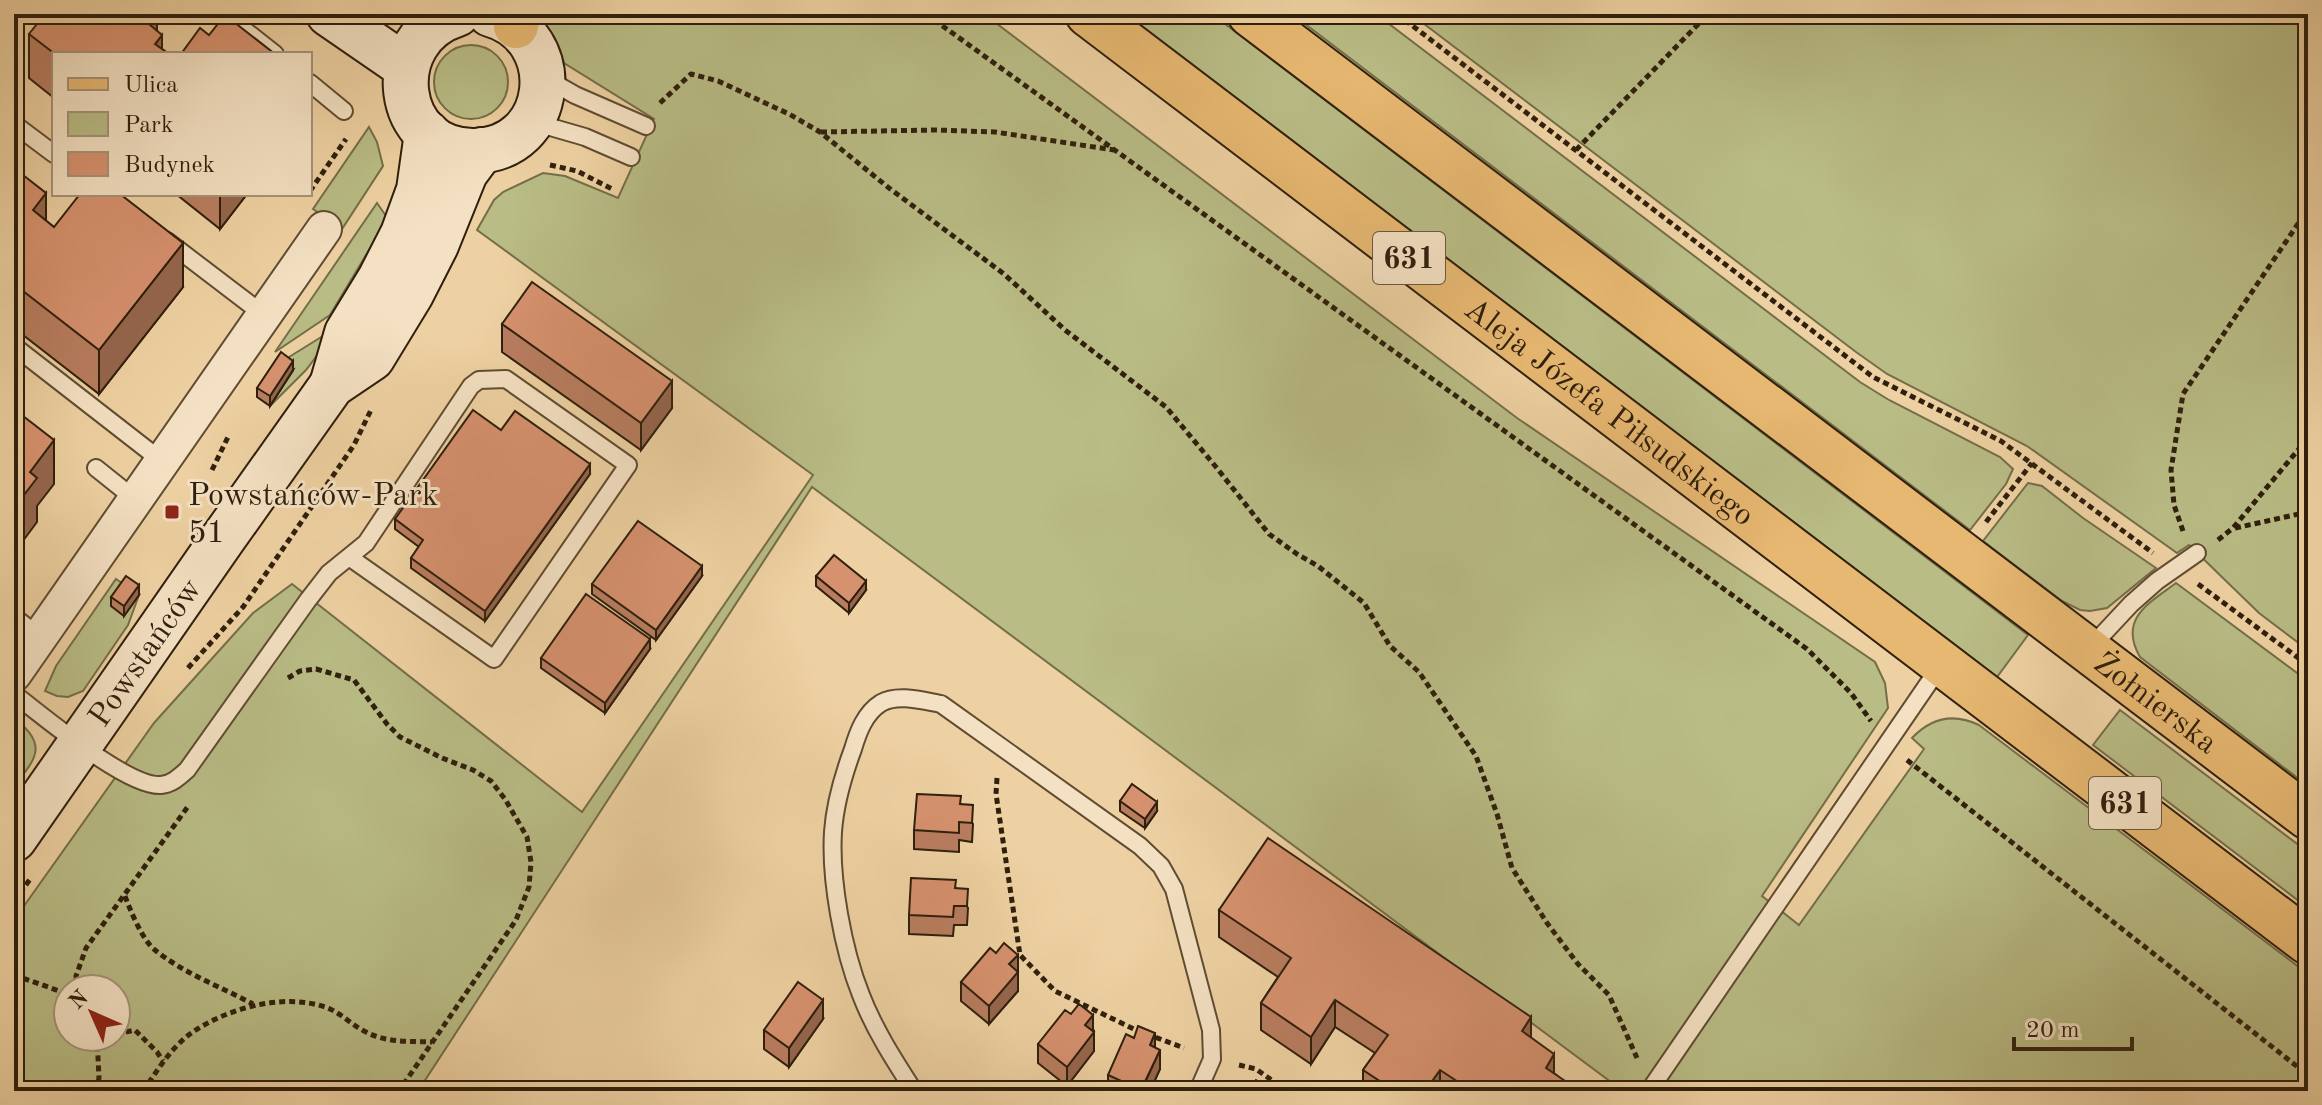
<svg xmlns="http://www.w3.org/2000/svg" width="2322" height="1105" viewBox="0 0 2322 1105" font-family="'Old Standard TT',serif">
<rect width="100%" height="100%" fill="#eed1a2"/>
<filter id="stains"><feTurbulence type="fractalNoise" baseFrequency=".0025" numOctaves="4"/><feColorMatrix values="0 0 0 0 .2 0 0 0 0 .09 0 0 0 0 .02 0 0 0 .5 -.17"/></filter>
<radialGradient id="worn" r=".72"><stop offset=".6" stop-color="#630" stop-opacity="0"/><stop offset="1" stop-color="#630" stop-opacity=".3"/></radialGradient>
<g fill="#b9bc85" stroke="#746e49" stroke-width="2" fill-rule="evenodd">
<path d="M 545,14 L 984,14 L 1517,418 L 1875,662 L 1885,683 L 1888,708 L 1762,896 L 1799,925 L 1924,749 L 1912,738 C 1931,718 1954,713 1979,725 L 2308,974 L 2308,1091 L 1623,1091 L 812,487 L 418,1091 L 14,1091 L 14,920 L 154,723 L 253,613 L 292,584 L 582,812 L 813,475 L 477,230 L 494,200 L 503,192 L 543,173 L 565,176 L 618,198 L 654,119 L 564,63 L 545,23 ZM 68,989 L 116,989 L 116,1037 L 68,1037 Z"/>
<polygon points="1126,14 1212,14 2028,635 1997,677"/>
<polygon points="1292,14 1376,14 1860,382 1889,400 2000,457 2013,469 2006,484 1970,530"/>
<polygon points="1411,14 2308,14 2308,650 2259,613 2189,545 2177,553 2027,446 1887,374 1856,352"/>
<circle cx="471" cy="82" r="37"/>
<polygon points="369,127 377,142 383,166 342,229 313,209"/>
<polygon points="377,203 386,216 378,235 330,315 275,352"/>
<polygon points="339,326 306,370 270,406 293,371 281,362"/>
<polygon points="2028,483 2042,486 2083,518 2156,568 2107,608 2090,611 2080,610 2062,601 1983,541"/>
<polygon points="116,579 139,595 128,625 83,691 68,697 57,696 45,691 56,666"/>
<path d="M 2176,583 L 2308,681 L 2308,786 L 2140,657 C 2118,619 2149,603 2176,583 Z"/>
<polygon points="2120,710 2308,852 2308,908 2093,745"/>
<path d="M 20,723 C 49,748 32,762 14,787 L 14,730 Z"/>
</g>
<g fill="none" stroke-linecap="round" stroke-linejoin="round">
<g stroke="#5f4c32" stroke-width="20">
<g id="lane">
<polyline points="224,14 275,54"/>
<polyline points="547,79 575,95 646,126"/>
<polyline points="310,83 344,111"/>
<polyline points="533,122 585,137 631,157"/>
<polyline points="14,124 54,154"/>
<polyline points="167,241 264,315"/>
<polyline points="19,350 163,462"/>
<polyline points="96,468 136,500"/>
<polyline points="14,617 40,637"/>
<polyline points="2088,650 2131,604 2157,581 2197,553"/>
<path d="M 14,694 C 42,715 128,788 161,785 C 172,784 179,777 187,770 L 308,600 L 329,573 L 366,543 L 471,386 L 479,380 L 506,379 L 628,465 L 494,659 L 349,557"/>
<path d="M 914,1091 C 894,1060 874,1029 861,995 C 843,950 830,880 833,832 C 835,803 843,776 853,749 C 858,732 865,713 881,703 C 898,693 924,701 941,704 L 1140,846 L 1161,866 L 1174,889 L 1211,1030 L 1212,1059 L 1198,1091"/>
<polyline points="1649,1091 1941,665"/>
</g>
</g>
<g stroke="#5f4c32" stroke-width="38">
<polyline id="street" points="14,674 324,229"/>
</g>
<g stroke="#2f1f0d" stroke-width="48">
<g id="secondary">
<polyline points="329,14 406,67"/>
<path d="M 457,14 C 380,38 393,152 474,151 C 556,150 568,36 490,14"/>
<polyline points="332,385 347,333 380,279 403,234 419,190 427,133"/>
<path id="s1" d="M 14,839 L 222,540 L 332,385 L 372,358 L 411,294 L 436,245 L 465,173 L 482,150"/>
</g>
</g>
<g stroke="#2f1f0d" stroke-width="48">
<g id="primary">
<path id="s2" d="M 1088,14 L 2308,942"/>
<path id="s3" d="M 1250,14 L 2308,817"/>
<polyline points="516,26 518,14"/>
</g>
</g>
<g stroke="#2f1f0d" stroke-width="5" stroke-dasharray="6 4" stroke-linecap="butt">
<polyline points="926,14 1807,649 1851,693 1871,721"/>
<polyline points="1397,14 1873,377 2001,441 2153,553"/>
<polyline points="660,103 691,74 718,81 789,114 820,132 889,188 1004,274 1065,330 1166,407 1216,467 1269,534 1297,554 1318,566 1364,603 1390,646 1419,672 1476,756 1497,814 1512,868 1547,923 1578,964 1609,995 1637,1058"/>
<polyline points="821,132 936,130 995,132 1114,150"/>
<polyline points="1576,150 1708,14"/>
<polyline points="550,165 577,171 614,190"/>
<polyline points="310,191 346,139"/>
<polyline points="212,470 228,437"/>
<polyline points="1986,522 2032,463"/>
<polyline points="2235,528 2308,512"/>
<polyline points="2183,531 2174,505 2171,470 2183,394 2308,209"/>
<polyline points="2218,540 2233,528 2308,438"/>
<polyline points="2198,584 2308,665"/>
<polyline points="188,668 243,607 354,445 371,410"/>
<polyline points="288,678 300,671 316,669 354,680 387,724 400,737 442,758 473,770 491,781 505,799 527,837 531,862 529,887 516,920 399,1091"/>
<polyline points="1907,760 2308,1075"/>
<polyline points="997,778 996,794 1020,955 1055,991 1136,1030 1184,1048"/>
<path d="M 125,896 C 130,910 143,941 155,950 C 183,973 221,987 253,1004"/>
<polyline points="14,901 31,878"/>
<polyline points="14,975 68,994"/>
<polyline points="78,989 76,976 86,948 189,805"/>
<polyline points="116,1034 135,1030 157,1052 163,1061"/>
<polyline points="99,1041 108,1037"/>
<polyline points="1239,1065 1256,1069 1287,1091"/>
<polyline points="96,1091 99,1078 97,1037"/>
<path d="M 143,1091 C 157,1071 170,1049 190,1034 C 226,1008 287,991 330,1009 C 343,1015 353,1026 366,1032 C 387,1043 409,1041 432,1042"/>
<polyline points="1615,1091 1617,1088"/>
</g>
<use href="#lane" stroke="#f4e1c3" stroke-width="16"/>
<use href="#street" stroke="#f4e1c3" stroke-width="34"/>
<use href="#secondary" stroke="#f4e1c3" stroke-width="44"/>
<use href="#primary" stroke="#e7b871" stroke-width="44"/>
</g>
<g fill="#b87d5f" stroke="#2f1f0d" stroke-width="2">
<polygon points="157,30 162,49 169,54 54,54 54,98 29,78 29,34"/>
<polygon points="14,168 46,221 54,227 183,287 99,394 14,328"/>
<polygon points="176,194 247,194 220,229"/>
<polygon points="502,324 672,408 641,450 502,352"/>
<polygon points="293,370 270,406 257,397 257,388"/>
<polygon points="501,430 590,474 485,621 411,568 411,558 419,547 395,529 395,519"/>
<polygon points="702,576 656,640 592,594 592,584"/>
<polygon points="816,576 866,590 849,613 816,586"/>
<polygon points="139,595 124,616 111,606 111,597"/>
<polygon points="650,649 605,713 541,668 541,658"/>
<polygon points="1120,801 1157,811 1145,828 1120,811"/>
<polygon points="961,804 973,824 972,842 959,840 959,852 914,849 914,830"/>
<polygon points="956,888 968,908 967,925 954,925 953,936 909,934 909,915"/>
<polygon points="1219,910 1531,1038 1554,1073 1574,1091 1363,1091 1363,1070 1375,1053 1335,1027 1311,1064 1261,1030 1261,1003 1278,977 1219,937"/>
<polygon points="996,953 1018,955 1018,991 989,1024 961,1001 961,982"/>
<polygon points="1071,1014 1093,1031 1094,1051 1067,1086 1038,1063 1038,1044"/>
<polygon points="823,1019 789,1067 764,1049 764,1030"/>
<polygon points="1155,1047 1160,1069 1150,1091 1108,1091 1108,1075"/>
</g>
<g fill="#96664d" stroke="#2f1f0d" stroke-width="2">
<polygon points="157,17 157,42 162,35 162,54 150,54 150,25"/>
<polygon points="46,193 46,237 33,210"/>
<polygon points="220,194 247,194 220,229"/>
<polygon points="183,243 183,287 99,394 99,350"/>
<polygon points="293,361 293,370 270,406 270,396"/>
<polygon points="672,381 672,408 641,450 641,423"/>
<polygon points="54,440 54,484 37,506 37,522 14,553 14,508 30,472"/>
<polygon points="590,464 590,474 485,621 485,611"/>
<polygon points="702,566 702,576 656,640 656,630"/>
<polygon points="866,581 866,590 849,613 849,603"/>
<polygon points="139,585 139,595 124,616 124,606"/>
<polygon points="650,639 650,649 605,713 605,703"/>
<polygon points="1157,802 1157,811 1145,828 1145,819"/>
<polygon points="1018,955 1018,991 989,1024 989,1006 1009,964"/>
<polygon points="823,1000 823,1019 789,1067 789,1048"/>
<polygon points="1335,1000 1335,1027 1311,1064 1311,1037"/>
<polygon points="1093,1015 1093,1034 1085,1025"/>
<polygon points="1531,1017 1531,1044 1522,1031"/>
<polygon points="1094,1032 1094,1051 1067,1086 1067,1067"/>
<polygon points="1155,1033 1155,1052 1150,1045"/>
<polygon points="1160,1050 1160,1069 1150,1091 1141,1091"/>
<polygon points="1554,1054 1554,1081 1546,1068"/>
<polygon points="1440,1070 1440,1091 1425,1091"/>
</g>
<g fill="#d6916e" stroke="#2f1f0d" stroke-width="2">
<polygon points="45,14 153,14 157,17 150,25 162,35 155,44 169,54 55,54 29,34"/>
<polygon points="225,15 275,54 181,54 200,28 209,35"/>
<polygon points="14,168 46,193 33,210 54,227 80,194 120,194 183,243 99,350 14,284"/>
<polygon points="532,282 672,381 641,423 502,324"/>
<polygon points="281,352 293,361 270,396 257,388"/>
<polygon points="14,409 54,440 30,472 37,478 14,508"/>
<polygon points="473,410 501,430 515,411 590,464 485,611 411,558 423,540 395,519"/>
<polygon points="638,521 702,566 656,630 592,584"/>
<polygon points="834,555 866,581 849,603 816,576"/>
<polygon points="126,576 139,585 124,606 111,597"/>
<polygon points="586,594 650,639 605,703 541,658"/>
<polygon points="1132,784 1157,802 1145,819 1120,801"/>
<polygon points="917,794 961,796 960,804 973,805 972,823 959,822 959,833 914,830"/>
<polygon points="1268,838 1531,1017 1522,1031 1554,1054 1546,1068 1574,1087 1571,1091 1472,1091 1440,1070 1425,1091 1395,1091 1363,1070 1388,1035 1335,1000 1311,1037 1261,1003 1291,958 1219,910"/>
<polygon points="911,878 956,880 955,888 968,889 967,906 954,906 953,917 909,915"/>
<polygon points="1004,943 1018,955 1009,964 1018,972 989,1006 961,982 990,948 996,953"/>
<polygon points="798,982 823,1000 789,1048 764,1030"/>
<polygon points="1079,1004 1093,1015 1085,1025 1094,1032 1067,1067 1038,1044 1065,1010 1071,1014"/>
<polygon points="1138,1026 1155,1033 1150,1045 1160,1050 1141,1090 1108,1075 1126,1034 1134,1038"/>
<polygon points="1256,1080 1274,1091 1248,1091"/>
</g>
<rect fill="#8f2418" stroke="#f4e1c3" stroke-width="3" x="164" y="504" width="16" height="16" rx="4"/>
<g text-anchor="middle" stroke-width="6" stroke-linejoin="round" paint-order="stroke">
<g fill="#f4e1c3" stroke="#6a5944" stroke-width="2">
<rect x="1373" y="232" width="72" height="52" rx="6"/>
<rect x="2089" y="777" width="72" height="52" rx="6"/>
</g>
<g font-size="30" font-weight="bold" fill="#2f1f0d">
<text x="1409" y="268">631</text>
<text x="2125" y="813">631</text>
</g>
<g font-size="32" fill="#2f1f0d" stroke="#f4e1c3">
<text dy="11" stroke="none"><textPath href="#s2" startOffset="656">Aleja Józefa Piłsudskiego</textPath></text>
<text dy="11" stroke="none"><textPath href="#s1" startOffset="228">Powstańców</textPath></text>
<text dy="11" stroke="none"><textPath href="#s3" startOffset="1138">Żołnierska</textPath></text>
</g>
<g font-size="32" fill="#2f1f0d" stroke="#f4e1c3" text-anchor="start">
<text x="188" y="505">Powstańców-Park<tspan x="188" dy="37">51</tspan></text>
</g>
</g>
<rect width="2322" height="1105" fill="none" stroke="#eed1a2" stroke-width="48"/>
<rect x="16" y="16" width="2290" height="1073" fill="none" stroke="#2f1f0d" stroke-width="4"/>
<rect x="24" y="24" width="2274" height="1057" fill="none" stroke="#2f1f0d" stroke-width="2"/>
<rect x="52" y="52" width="260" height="144" fill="#f4e1c3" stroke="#a5937a" stroke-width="2"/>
<rect x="68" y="78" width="40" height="12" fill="#e7b871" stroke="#a5937a" stroke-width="2"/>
<text x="124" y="92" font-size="24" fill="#2f1f0d">Ulica</text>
<rect x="68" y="112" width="40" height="24" fill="#b9bc85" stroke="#a5937a" stroke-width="2"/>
<text x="124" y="132" font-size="24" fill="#2f1f0d">Park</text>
<rect x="68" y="152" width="40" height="24" fill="#d6916e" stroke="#a5937a" stroke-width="2"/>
<text x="124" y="172" font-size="24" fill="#2f1f0d">Budynek</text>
<g transform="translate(92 1013) rotate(315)"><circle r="38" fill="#f4e1c3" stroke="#a5937a" stroke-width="2"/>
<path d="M0-6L14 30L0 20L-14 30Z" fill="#8f2418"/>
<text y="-12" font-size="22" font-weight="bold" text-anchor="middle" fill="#2f1f0d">N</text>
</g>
<path d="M2014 1037v12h118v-12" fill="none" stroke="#2f1f0d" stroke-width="4"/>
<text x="2026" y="1037" font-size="24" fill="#2f1f0d" stroke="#f4e1c3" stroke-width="6" paint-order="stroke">20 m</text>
<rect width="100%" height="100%" filter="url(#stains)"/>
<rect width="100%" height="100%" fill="url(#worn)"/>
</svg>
